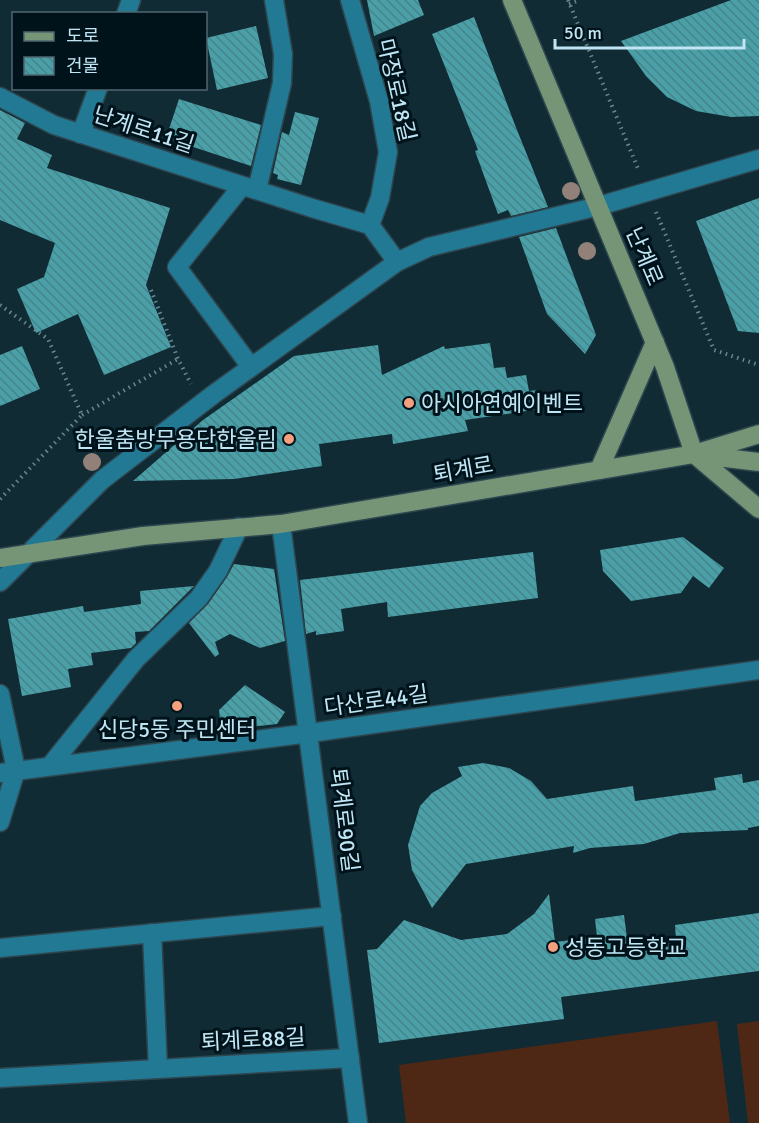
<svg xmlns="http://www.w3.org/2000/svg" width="759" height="1123" viewBox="0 0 759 1123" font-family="Signika,'Noto Sans KR',sans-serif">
<defs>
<pattern id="building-back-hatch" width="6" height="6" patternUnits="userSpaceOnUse" patternTransform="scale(1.5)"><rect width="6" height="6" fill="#4b9fa7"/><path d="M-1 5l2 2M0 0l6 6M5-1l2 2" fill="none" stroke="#46848b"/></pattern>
</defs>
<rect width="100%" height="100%" fill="#112b34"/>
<g fill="#4f2715">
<polygon points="717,1021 730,1123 406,1123 399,1065"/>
<polygon points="759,1021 759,1123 748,1123 737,1024"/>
</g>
<g fill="url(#building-back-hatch)">
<polygon points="367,0 418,0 424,15 374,36"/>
<polygon points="731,0 759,0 759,116 731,117 696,111 667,97 646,76 621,41"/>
<polygon points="474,17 515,125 548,207 511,216 508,210 498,214 475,151 478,150 432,34"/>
<polygon points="256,26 268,78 217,90 206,38"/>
<polygon points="179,99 261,125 251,166 166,138"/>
<polygon points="0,110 25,123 17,139 52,155 47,168 170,208 146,285 171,347 104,375 78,314 36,333 17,289 44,277 55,243 0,220"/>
<polygon points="295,112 319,118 301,185 277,179 278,175 273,173 282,132 289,135"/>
<polygon points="759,198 759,333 738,331 696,221"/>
<polygon points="556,228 596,335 585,354 547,314 519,237"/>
<polygon points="490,343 494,368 505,367 507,378 526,375 529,391 537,390 540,409 465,420 468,431 393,444 392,434 319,444 322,466 234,479 133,481 203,420 294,356 378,345 382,375 444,346 445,349"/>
<polygon points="22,346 40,389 0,406 0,355"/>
<polygon points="683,537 724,568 709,588 693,576 681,593 631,601 603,571 600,550"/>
<polygon points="533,552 538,598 388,617 387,602 341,609 344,631 316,635 316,631 306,634 300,580"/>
<polygon points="234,564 274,569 285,641 260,648 230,634 215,642 219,654 215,657 189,623 208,604 227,577"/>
<polygon points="194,586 149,631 135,632 136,643 131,648 91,653 93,665 68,669 71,687 22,696 8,619 83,606 84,612 141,604 140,591"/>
<polygon points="245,685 285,712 277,724 221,730 219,710"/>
<polygon points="483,763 509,768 531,781 547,799 633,786 635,801 716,790 714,778 742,774 743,783 759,780 759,826 748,828 748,830 680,833 644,844 590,848 573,853 574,846 466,864 432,908 412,870 408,845 420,806 432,793 462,776 458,767"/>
<polygon points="549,894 555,942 597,937 595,919 624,915 628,946 676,940 675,925 759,913 759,971 561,997 564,1019 379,1043 367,950 377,949 404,920 461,940 507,934 534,914"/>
</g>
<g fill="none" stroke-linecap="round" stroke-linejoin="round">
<g stroke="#2e464f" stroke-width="21">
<g id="minor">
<polyline points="350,0 379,101 388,152 380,198 370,225"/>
<polyline points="126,14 131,0"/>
<polyline points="0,97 54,125 312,208 370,225 397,262"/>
<polyline points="81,134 98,88"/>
<polyline points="242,186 177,267 251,367"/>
<polyline points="257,190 282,83 283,54 274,0"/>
<polyline points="281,524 358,1123"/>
<polyline points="0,582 102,480 214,394 397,262 429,247 599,206 759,159"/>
<polyline points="0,694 16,770 0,822"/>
<polyline points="50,766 136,659 199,598 218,571 239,527"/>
<polyline points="0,773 310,733 759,670"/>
<polyline points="152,933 158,1069"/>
<polyline points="0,948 332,916"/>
<polyline points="0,1078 350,1058"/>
</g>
</g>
<g stroke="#2e464f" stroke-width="21">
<g id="major">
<polyline points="512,0 665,367 694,454 759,509"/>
<polyline points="701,455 759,462"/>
<polyline points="599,470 655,342"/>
<polyline points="0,558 143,536 281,524 694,454 759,434"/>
</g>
</g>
<g stroke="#678793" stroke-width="4" stroke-dasharray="1.5 4.5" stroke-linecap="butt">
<polyline points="568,0 639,171"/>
<polyline points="569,4 580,0"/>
<polyline points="656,212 714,350 759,365"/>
<polyline points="151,290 178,359 191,384"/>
<polyline points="0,305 48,339 82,415 0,499"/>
<polyline points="82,415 178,359"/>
</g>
<use href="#minor" stroke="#217994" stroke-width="18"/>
<use href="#major" stroke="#769576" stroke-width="18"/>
</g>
<g fill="#928179">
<circle cx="571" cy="191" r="9"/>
<circle cx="587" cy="251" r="9"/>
<circle cx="92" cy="462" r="9"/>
</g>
<g fill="#f2a07e" stroke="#00131b" stroke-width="2">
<circle cx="409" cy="403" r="6"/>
<circle cx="289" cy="439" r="6"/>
<circle cx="177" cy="706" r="6"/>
<circle cx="553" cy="947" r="6"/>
</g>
<g text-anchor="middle" stroke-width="6" stroke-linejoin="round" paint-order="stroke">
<g font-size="22" fill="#c0e6f5" stroke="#00131b">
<text transform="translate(397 90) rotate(77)" y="8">마장로18길</text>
<text transform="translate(144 129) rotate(18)" y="8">난계로11길</text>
<text transform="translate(645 256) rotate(67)" y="8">난계로</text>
<text transform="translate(463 469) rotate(-10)" y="8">퇴계로</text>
<text transform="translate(376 700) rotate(-8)" y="8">다산로44길</text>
<text transform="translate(345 820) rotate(83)" y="8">퇴계로90길</text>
<text transform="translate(253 1039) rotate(-3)" y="8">퇴계로88길</text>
</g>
<g font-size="22" fill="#c0e6f5" stroke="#00131b" text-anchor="start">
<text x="421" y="411">아시아연예이벤트</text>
<text x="277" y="447" text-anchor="end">한울춤방무용단한울림</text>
<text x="177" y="737" text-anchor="middle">신당5동 주민센터</text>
<text x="565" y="955">성동고등학교</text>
</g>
</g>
<rect x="12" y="12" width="195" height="78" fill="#00131b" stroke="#4d6772" stroke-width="1.5"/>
<rect x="24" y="32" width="30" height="9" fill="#769576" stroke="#4d6772" stroke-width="1.5"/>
<text x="66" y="42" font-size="18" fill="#c0e6f5">도로</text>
<rect x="24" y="57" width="30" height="18" fill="url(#building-back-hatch)" stroke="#4d6772" stroke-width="1.5"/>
<text x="66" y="72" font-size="18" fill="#c0e6f5">건물</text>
<path d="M555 39v9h189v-9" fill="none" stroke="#c0e6f5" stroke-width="3"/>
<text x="564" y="39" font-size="18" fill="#c0e6f5" stroke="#00131b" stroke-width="4.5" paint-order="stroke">50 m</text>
</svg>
